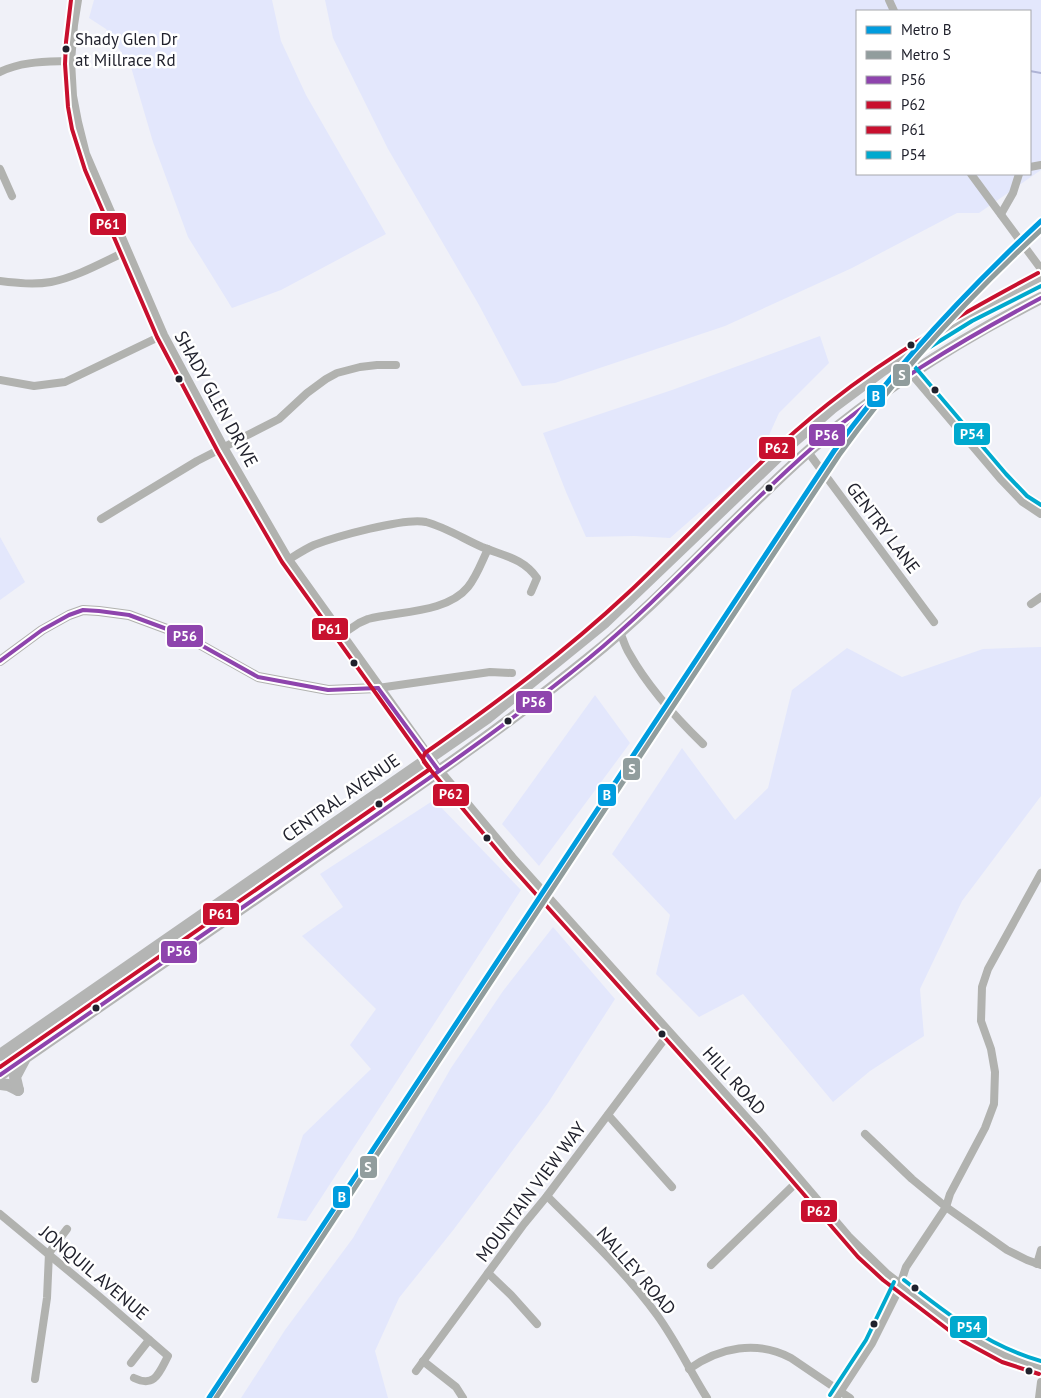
<svg xmlns="http://www.w3.org/2000/svg" width="1041" height="1398" viewBox="0 0 1041 1398" font-family="'PT Sans',sans-serif">
<rect width="100%" height="100%" fill="#f0f1f8"/>
<g fill="#e3e7fc" fill-rule="evenodd">
<polygon points="94,0 272,0 281,41 306,95 386,234 281,290 232,308 188,237 153,142 131,67 106,29 89,18"/>
<path d="M 325,0 L 1041,0 L 1041,170 L 979,213 L 957,213 L 852,268 L 725,326 L 555,383 L 522,386 L 479,305 L 388,149 L 333,38 ZM 857,11 L 1030,11 L 1030,174 L 857,174 Z"/>
<polygon points="820,336 829,363 779,413 757,462 670,538 634,536 586,537 566,492 543,433 672,390"/>
<polygon points="0,537 25,582 0,600"/>
<polygon points="1041,647 1041,796 962,901 920,989 924,1036 870,1071 833,1102 743,994 699,1017 656,974 670,915 612,854 682,748 735,820 768,788 792,690 847,648 902,677 983,649"/>
<polygon points="595,695 630,743 539,866 502,824"/>
<polygon points="434,800 521,890 306,1221 277,1218 303,1135 371,1069 350,1045 376,1009 302,936 343,907 320,874"/>
<polygon points="553,927 615,999 548,1103 454,1229 399,1298 375,1351 388,1398 241,1398 285,1330 353,1238 451,1068 503,991"/>
</g>
<g fill="none" stroke-linecap="round" stroke-linejoin="round">
<polyline stroke="#aeb3d5" stroke-width="2" points="1030,71 1041,73"/>
<g stroke="#b1b2af" stroke-width="8">
<polyline points="889,0 894,11"/>
<path d="M 0,72 C 22,61 46,62 70,61"/>
<polyline points="1030,167 1041,165"/>
<polyline points="0,169 12,196"/>
<polyline points="971,174 1041,269"/>
<polyline points="1001,214 1013,193 1019,174"/>
<path d="M 0,281 C 17,283 34,285 51,282 C 77,277 103,262 127,251"/>
<polyline points="0,380 34,386 65,382 163,335"/>
<polyline points="808,452 934,622"/>
<polyline points="101,519 197,461 279,419 307,393 326,379 337,373 360,367 377,365 396,365"/>
<path d="M 288,560 C 296,555 305,549 314,545 C 335,537 405,517 426,522 C 445,527 464,539 482,547 C 504,556 523,558 537,578 L 531,592"/>
<polyline points="1031,604 1041,597"/>
<path d="M 620,632 C 623,639 625,647 629,653 C 648,687 675,717 703,744"/>
<path d="M 341,635 L 359,623 L 368,619 C 399,611 447,613 468,587 C 477,576 482,561 488,549"/>
<polyline points="378,688 490,672 512,673"/>
<polyline points="608,1115 672,1187"/>
<polyline points="865,1134 912,1179 946,1207 1007,1250 1027,1260 1041,1265"/>
<path d="M 547,1196 C 585,1234 626,1272 657,1315 C 676,1341 690,1371 707,1398"/>
<path d="M 0,1214 L 100,1297 L 168,1356 C 159,1373 155,1388 134,1378"/>
<polyline points="1037,1264 1041,1250"/>
<polyline points="711,1265 799,1180"/>
<polyline points="488,1273 511,1295 537,1324"/>
<polyline points="900,1285 906,1267 946,1207 950,1194 985,1128 994,1104 995,1072 991,1049 981,1021 982,987 988,969 1041,873"/>
<polyline points="423,1361 456,1387 463,1398"/>
<polyline points="131,1363 149,1340"/>
<path d="M 689,1369 C 720,1347 757,1340 791,1358 L 850,1398"/>
<polyline points="416,1371 524,1224 547,1196 669,1033"/>
<polyline points="35,1379 47,1298 49,1253 67,1229"/>
<polyline points="1039,1398 1041,1382"/>
</g>
<g stroke="#b1b2af" stroke-width="10">
<polyline points="77,0 73,25 70,61 72,96 77,122 85,154 163,335 224,449 288,560 439,771 512,858 761,1135 848,1237 887,1275 966,1336 1004,1356 1041,1368"/>
<polyline points="900,359 1001,478 1023,501 1041,513"/>
<polyline points="0,661 42,630 69,615 83,610 99,611 129,615 183,635 258,677 328,690 378,688"/>
<polyline points="835,1398 871,1343 900,1285"/>
</g>
<g stroke="#b4b5b4" stroke-width="12">
<polyline points="0,1055 487,718 605,622 793,442 832,408 883,370 944,331 1041,279"/>
<path d="M 0,1075 C 102,1004 205,934 307,863 C 402,797 498,732 588,659 C 668,595 734,516 812,448 C 882,388 959,340 1041,298"/>
<polyline points="0,1084 8,1085 18,1090"/>
<polyline points="18,1090 15,1077 24,1060"/>
</g>
<g stroke="#fff" stroke-width="8">
<g id="bus-1">
<polyline points="0,661 42,630 69,615 83,610 99,611 129,615 183,635 258,677 328,690 378,688"/>
<polyline points="378,688 439,771"/>
<path d="M 0,1075 C 111,998 223,921 334,844 C 420,785 507,725 588,659 C 667,594 734,516 812,448 C 881,388 960,341 1041,298"/>
</g>
</g>
<g stroke="#fff" stroke-width="8">
<path id="bus-2" d="M 1038,273 C 965,312 893,352 828,404 C 756,461 695,530 628,593 C 565,652 496,703 425,753 L 423,758 L 424,762 L 507,862 L 756,1139 L 858,1257 L 883,1280 L 963,1341 L 1002,1362 L 1039,1374"/>
</g>
<g stroke="#fff" stroke-width="8">
<polyline id="bus-3" points="0,1067 430,769 282,562 218,452 157,337 85,170 72,129 68,107 65,64 66,42 71,0"/>
</g>
<g stroke="#fff" stroke-width="8">
<g id="bus-4">
<polyline points="1041,286 972,321 909,360 1006,474 1027,496 1041,505"/>
<path d="M 904,1280 C 947,1314 988,1346 1041,1361"/>
<polyline points="830,1395 866,1340 894,1282"/>
</g>
</g>
<use href="#bus-1" stroke="#8e44ad" stroke-width="4"/>
<use href="#bus-2" stroke="#c8102e" stroke-width="4"/>
<use href="#bus-3" stroke="#c8102e" stroke-width="4"/>
<use href="#bus-4" stroke="#00a9ce" stroke-width="4"/>
<g stroke="#fff" stroke-width="9">
<path id="metro-1" d="M 209,1398 L 834,451 C 895,367 965,292 1041,221"/>
</g>
<g stroke="#fff" stroke-width="9">
<path id="metro-2" d="M 216,1398 L 839,455 C 899,372 967,299 1041,230"/>
</g>
<use href="#metro-1" stroke="#009cde" stroke-width="5"/>
<use href="#metro-2" stroke="#919d9d" stroke-width="5"/>
</g>
<g fill="#21222d" stroke="#fff" stroke-width="2">
<circle cx="66" cy="49" r="4.5"/>
<circle cx="911" cy="345" r="4.5"/>
<circle cx="179" cy="379" r="4.5"/>
<circle cx="935" cy="390" r="4.5"/>
<circle cx="769" cy="488" r="4.5"/>
<circle cx="354" cy="663" r="4.5"/>
<circle cx="508" cy="721" r="4.5"/>
<circle cx="379" cy="804" r="4.5"/>
<circle cx="487" cy="838" r="4.5"/>
<circle cx="96" cy="1008" r="4.5"/>
<circle cx="662" cy="1034" r="4.5"/>
<circle cx="915" cy="1288" r="4.5"/>
<circle cx="874" cy="1324" r="4.5"/>
<circle cx="1029" cy="1371" r="4.5"/>
</g>
<g text-anchor="middle" stroke-width="5" stroke-linejoin="round" paint-order="stroke">
<g font-size="17" fill="#21222d" stroke="#fff" text-anchor="start">
<text x="75" y="45">Shady Glen Dr<tspan x="75" dy="21">at Millrace Rd</tspan></text>
</g>
<g font-size="18" fill="#21222d" stroke="#fff">
<text transform="translate(216 399) rotate(61)" y="6">SHADY GLEN DRIVE</text>
<text transform="translate(883 528) rotate(53)" y="6">GENTRY LANE</text>
<text transform="translate(341 798) rotate(-35)" y="6">CENTRAL AVENUE</text>
<text transform="translate(734 1081) rotate(48)" y="6">HILL ROAD</text>
<text transform="translate(531 1192) rotate(-53)" y="6">MOUNTAIN VIEW WAY</text>
<text transform="translate(636 1271) rotate(49)" y="6">NALLEY ROAD</text>
<text transform="translate(94 1273) rotate(40)" y="6">JONQUIL AVENUE</text>
</g>
</g>
<g stroke="#fff" stroke-width="2">
<rect x="89" y="212" width="38" height="24" rx="5" fill="#c8102e"/>
<rect x="892" y="363" width="19" height="24" rx="5" fill="#919d9d"/>
<rect x="866" y="384" width="20" height="24" rx="5" fill="#009cde"/>
<rect x="953" y="422" width="38" height="24" rx="5" fill="#00a9ce"/>
<rect x="808" y="423" width="38" height="24" rx="5" fill="#8e44ad"/>
<rect x="758" y="436" width="38" height="24" rx="5" fill="#c8102e"/>
<rect x="311" y="617" width="38" height="24" rx="5" fill="#c8102e"/>
<rect x="166" y="624" width="38" height="24" rx="5" fill="#8e44ad"/>
<rect x="515" y="690" width="38" height="24" rx="5" fill="#8e44ad"/>
<rect x="622" y="757" width="19" height="24" rx="5" fill="#919d9d"/>
<rect x="432" y="783" width="38" height="24" rx="5" fill="#c8102e"/>
<rect x="597" y="783" width="20" height="24" rx="5" fill="#009cde"/>
<rect x="202" y="902" width="38" height="24" rx="5" fill="#c8102e"/>
<rect x="160" y="940" width="38" height="24" rx="5" fill="#8e44ad"/>
<rect x="359" y="1155" width="19" height="24" rx="5" fill="#919d9d"/>
<rect x="332" y="1185" width="19" height="24" rx="5" fill="#009cde"/>
<rect x="800" y="1199" width="38" height="24" rx="5" fill="#c8102e"/>
<rect x="949" y="1315" width="39" height="24" rx="5" fill="#00a9ce"/>
</g>
<g font-size="14" text-anchor="middle" font-weight="bold" fill="#fff">
<text x="108" y="229">P61</text>
<text x="902" y="380">S</text>
<text x="876" y="401">B</text>
<text x="972" y="439">P54</text>
<text x="827" y="440">P56</text>
<text x="777" y="453">P62</text>
<text x="330" y="634">P61</text>
<text x="185" y="641">P56</text>
<text x="534" y="707">P56</text>
<text x="632" y="774">S</text>
<text x="451" y="799">P62</text>
<text x="607" y="800">B</text>
<text x="221" y="919">P61</text>
<text x="179" y="956">P56</text>
<text x="368" y="1172">S</text>
<text x="342" y="1202">B</text>
<text x="819" y="1216">P62</text>
<text x="969" y="1332">P54</text>
</g>
<rect x="856" y="10" width="175" height="165" fill="#ffffff" stroke="#a6a7ab"/>
<rect x="866" y="26" width="25" height="8" fill="#009cde" stroke="#a6a7ab"/>
<text x="901" y="35" font-size="15" fill="#21222d">Metro B</text>
<rect x="866" y="51" width="25" height="8" fill="#919d9d" stroke="#a6a7ab"/>
<text x="901" y="60" font-size="15" fill="#21222d">Metro S</text>
<rect x="866" y="76" width="25" height="8" fill="#8e44ad" stroke="#a6a7ab"/>
<text x="901" y="85" font-size="15" fill="#21222d">P56</text>
<rect x="866" y="101" width="25" height="8" fill="#c8102e" stroke="#a6a7ab"/>
<text x="901" y="110" font-size="15" fill="#21222d">P62</text>
<rect x="866" y="126" width="25" height="8" fill="#c8102e" stroke="#a6a7ab"/>
<text x="901" y="135" font-size="15" fill="#21222d">P61</text>
<rect x="866" y="151" width="25" height="8" fill="#00a9ce" stroke="#a6a7ab"/>
<text x="901" y="160" font-size="15" fill="#21222d">P54</text>
</svg>
